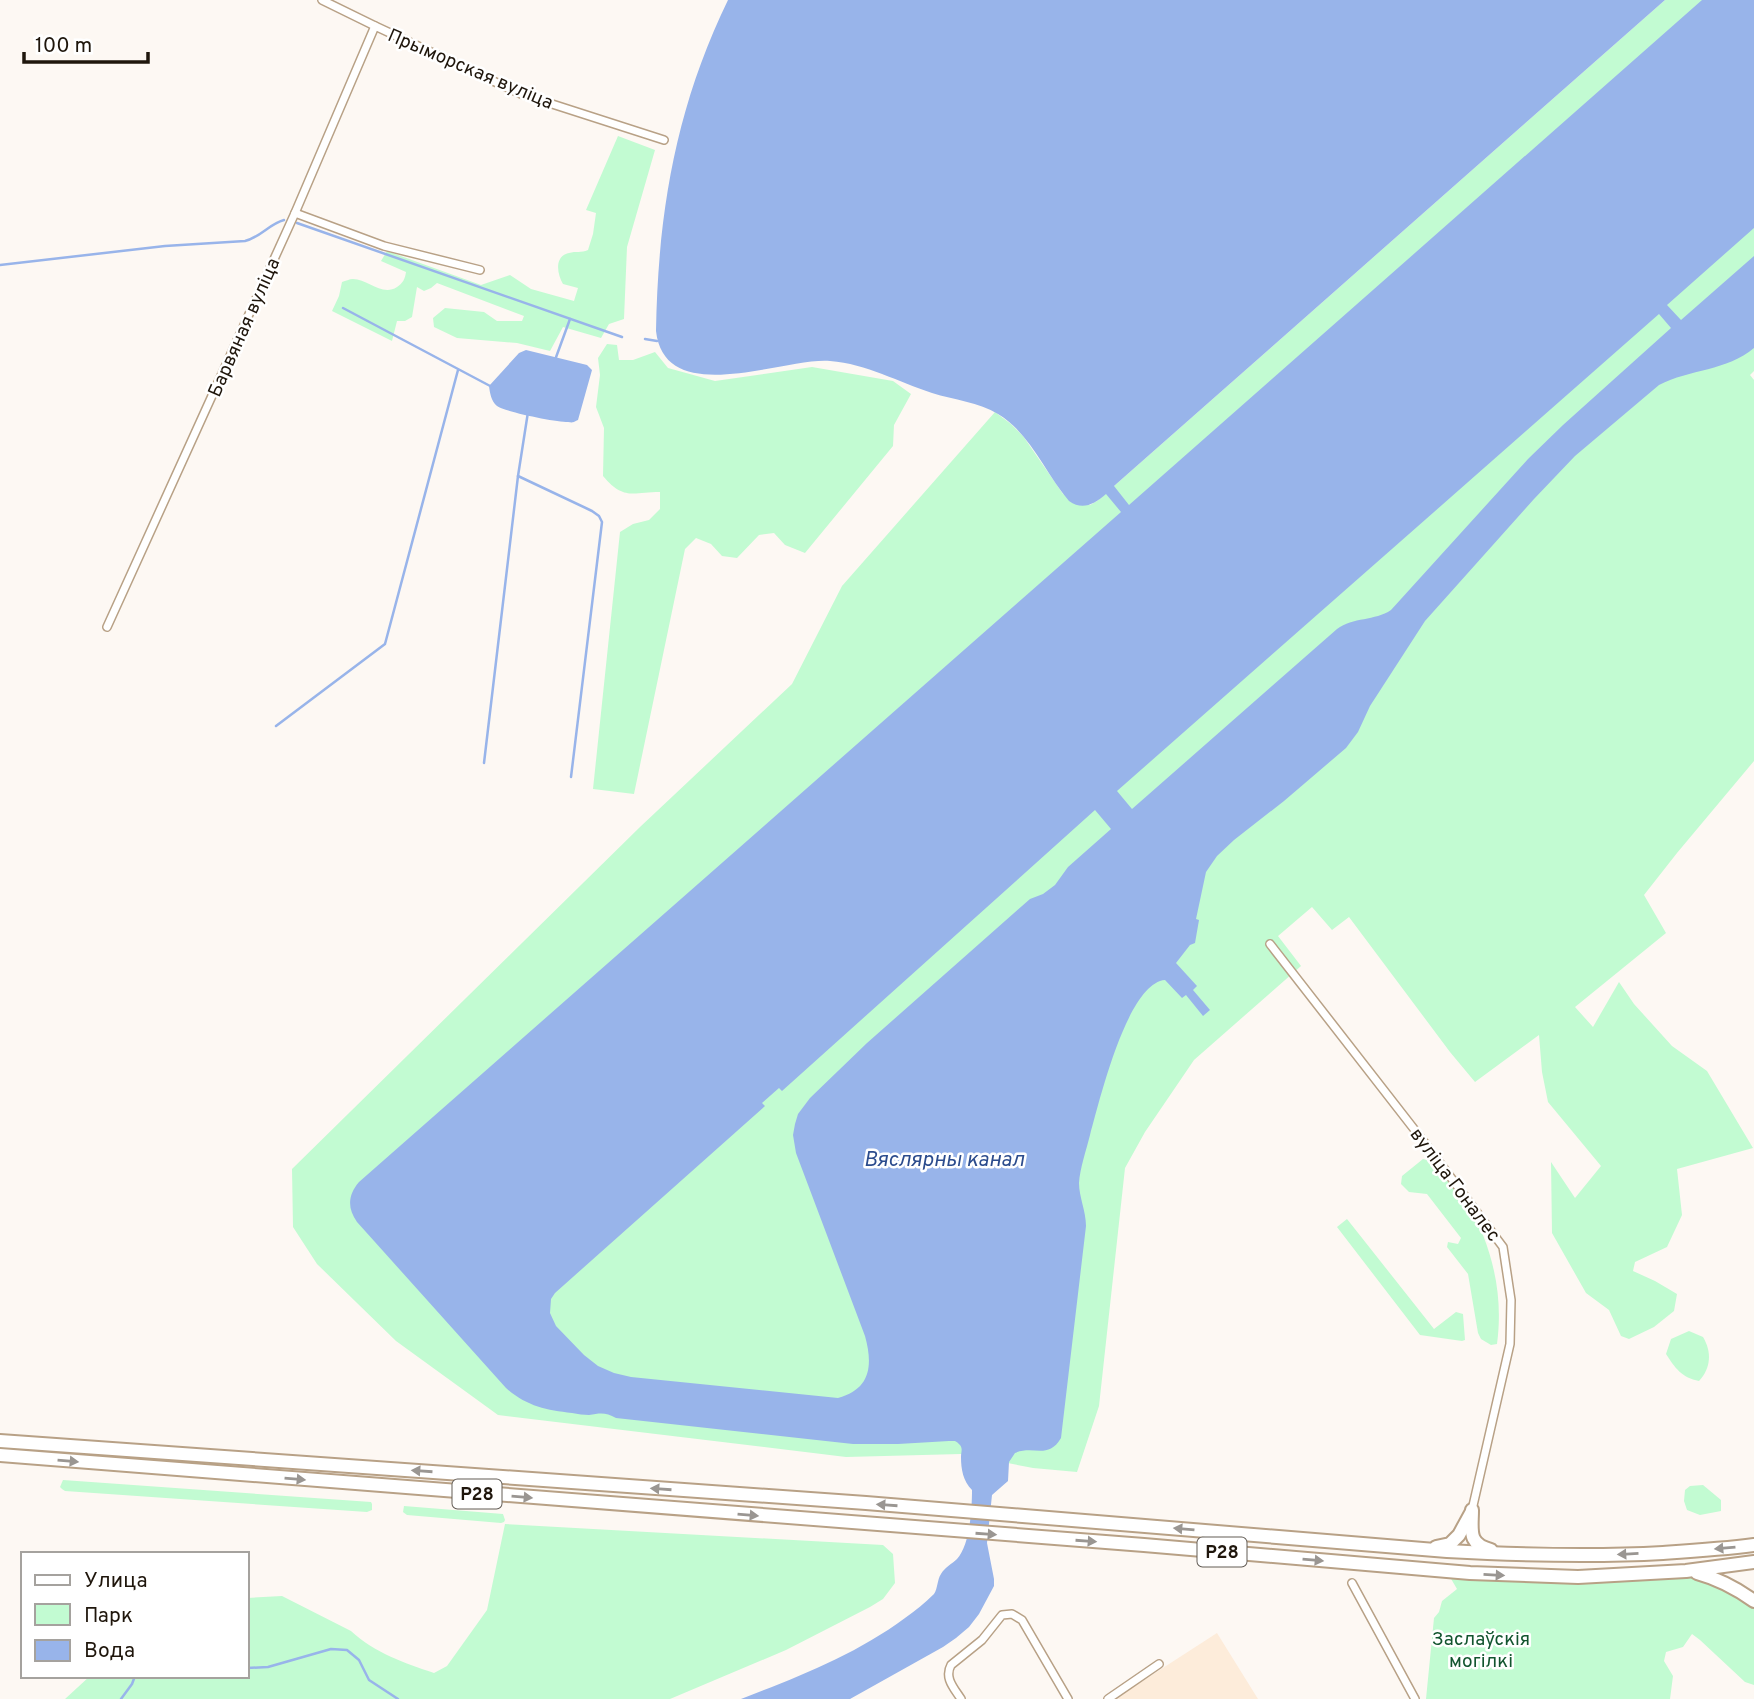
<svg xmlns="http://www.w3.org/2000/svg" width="1754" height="1699" viewBox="0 0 1754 1699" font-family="Overpass,sans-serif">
<rect width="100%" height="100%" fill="#fdf8f3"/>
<polygon fill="#fdecda" points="1217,1633 1258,1699 1113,1699 1135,1686"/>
<g fill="#c2fbd2">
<polygon points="1665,0 1754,0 1754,371 1750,375 1754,380 1754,761 1677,853 1644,895 1666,933 1575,1007 1593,1027 1619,982 1634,1004 1672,1046 1707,1071 1753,1148 1677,1169 1682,1215 1667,1247 1635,1262 1633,1271 1655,1281 1677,1294 1674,1311 1654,1327 1629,1339 1621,1336 1609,1310 1586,1293 1552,1233 1551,1162 1575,1198 1601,1166 1548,1102 1542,1072 1539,1035 1475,1082 1450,1052 1349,917 1332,930 1312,907 1278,936 1301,966 1194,1060 1145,1132 1125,1168 1099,1406 1077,1472 1033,1468 961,1454 846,1457 498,1415 396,1341 317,1264 293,1227 292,1169 640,827 792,684 842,586 995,412 1011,424 1023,436 1063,494 1090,505 1097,501"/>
<path d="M 618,136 L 655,150 L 627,247 L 624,319 L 609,324 L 601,338 L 563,327 L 550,351 L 517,343 L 457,338 L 434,327 L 433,318 L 445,308 L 484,312 L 497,321 L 522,321 L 524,316 L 437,283 L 431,288 L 424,291 L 417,287 L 412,317 L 405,321 L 397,321 L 392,341 L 332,311 L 339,296 L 342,282 C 346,281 349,279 353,279 C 368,279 382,297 397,287 C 403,283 405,279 406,272 L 381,261 L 387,251 L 481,285 L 510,275 L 531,289 L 574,301 L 578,288 L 563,284 C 557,274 554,256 569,253 C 576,251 581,253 588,250 L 593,234 L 596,213 L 586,210 Z"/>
<path d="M 607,344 L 617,345 L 619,360 L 633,360 L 655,352 L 668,368 L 715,381 L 812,367 L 893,381 L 911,394 L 894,425 L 893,446 L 805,553 L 785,545 L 774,533 L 759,535 L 737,558 L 722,556 L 711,544 L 696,538 L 685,549 L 634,794 L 593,789 L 620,532 L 633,524 L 649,520 L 660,509 L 660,492 C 633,492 624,501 603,476 L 604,428 L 596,407 L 600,375 L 598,358 Z"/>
<path d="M 1423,1159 L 1434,1162 L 1485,1233 L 1483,1235 C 1497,1271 1502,1306 1497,1344 L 1491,1345 L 1481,1339 L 1478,1333 L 1468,1274 L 1447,1247 L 1448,1242 L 1458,1244 L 1461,1238 L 1427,1194 L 1409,1192 L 1401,1184 L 1402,1176 Z"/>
<polygon points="1347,1219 1434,1329 1456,1312 1463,1314 1465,1340 1462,1341 1420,1335 1337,1227"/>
<path d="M 1689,1331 L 1703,1337 C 1712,1352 1711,1368 1699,1381 C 1682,1378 1675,1368 1666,1354 L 1671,1339 Z"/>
<polygon points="63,1480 371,1502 372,1504 372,1510 367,1512 65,1491 62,1489 60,1487"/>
<polygon points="1703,1485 1721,1500 1721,1511 1700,1515 1687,1510 1684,1501 1685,1490 1690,1486"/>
<polygon points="404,1506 503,1514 505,1520 504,1522 501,1523 407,1515 403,1512"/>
<path d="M 505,1524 L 883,1545 L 893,1554 L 895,1583 L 883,1599 L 870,1607 L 786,1650 L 670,1699 L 65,1699 L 90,1676 L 247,1676 L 247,1598 L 282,1596 L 351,1631 C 375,1653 404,1663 434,1673 L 447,1666 L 487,1610 Z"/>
<polygon points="1695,1576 1743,1597 1754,1608 1754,1685 1745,1682 1700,1640 1692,1634 1683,1647 1666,1652 1664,1661 1673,1676 1670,1699 1426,1699 1434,1618 1439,1612 1442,1601 1457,1589 1450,1577 1564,1584"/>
</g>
<g fill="#98b4ea" fill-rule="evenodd">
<path d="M 728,0 L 1665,0 L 1114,486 L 1129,505 L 1702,0 L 1754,0 L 1754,228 L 1667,305 L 1681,320 L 1754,256 L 1754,348 C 1727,371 1690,369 1659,385 L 1575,456 L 1534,499 L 1425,621 L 1370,706 L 1358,732 L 1346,748 L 1284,801 L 1234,840 L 1217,856 L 1206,872 L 1196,919 L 1199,920 L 1195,943 L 1190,945 L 1176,963 L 1197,986 L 1193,990 L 1210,1010 L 1203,1016 L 1186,995 L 1182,998 L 1165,980 C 1127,983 1099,1103 1090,1135 C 1086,1151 1080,1168 1079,1183 C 1079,1197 1086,1211 1086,1226 L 1061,1438 C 1048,1460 1034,1445 1015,1453 L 1009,1462 L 1008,1481 L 992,1495 L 987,1543 L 994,1579 L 994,1586 L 979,1614 L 969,1627 L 956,1638 L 943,1647 L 850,1699 L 741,1699 C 798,1677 855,1655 905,1618 C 915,1611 925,1603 934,1594 C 938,1588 937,1580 941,1574 C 945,1567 952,1564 957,1559 C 970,1545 972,1509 972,1490 C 963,1481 961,1469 961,1457 C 961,1452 963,1449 960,1445 C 956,1440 954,1441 949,1441 L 898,1444 L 853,1444 L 616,1418 C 606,1412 600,1413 589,1415 C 584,1415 578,1414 572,1413 C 546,1410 526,1406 506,1388 L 357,1222 C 347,1208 348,1195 359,1182 L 1121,512 L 1106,494 C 1094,504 1083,511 1069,501 C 1045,473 1030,433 998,414 C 979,402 954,400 932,393 C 898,382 867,364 830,361 C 784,357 665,410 656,331 C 658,212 676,107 728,0 ZM 1659,314 L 1671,328 L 1563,425 L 1528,459 L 1391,610 C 1375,621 1353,617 1337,629 L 1132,809 L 1117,791 ZM 1095,810 L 1111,829 L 1068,867 L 1055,885 L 1043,894 L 1030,899 L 867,1043 L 810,1098 L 798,1114 L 795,1124 L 793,1135 L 796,1153 L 865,1336 C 873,1365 871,1389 838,1398 L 631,1377 L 614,1373 L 598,1366 L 584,1355 L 556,1326 L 550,1313 L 551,1299 L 555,1293 L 765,1106 L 762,1103 L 779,1088 L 782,1091 Z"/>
<path d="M 526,350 L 587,365 L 592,370 L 578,420 C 573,422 574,423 568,422 C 556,422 506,412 497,406 C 491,401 490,393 489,386 L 519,353 Z"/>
</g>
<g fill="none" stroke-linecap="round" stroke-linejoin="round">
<g stroke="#98b4ea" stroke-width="2.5">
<polyline points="297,223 622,337"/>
<path d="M 0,265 L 165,246 L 245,241 C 261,237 269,224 284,220"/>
<polyline points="343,308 492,387"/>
<polyline points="645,339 657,341"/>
<polyline points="555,360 570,319"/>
<polyline points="518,476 592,511 599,516 602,522 571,777"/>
<polyline points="276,726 385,644 458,370"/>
<polyline points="484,763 518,476 528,412"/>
<polyline points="247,1668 268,1667 331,1649 347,1650 359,1660 369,1680 398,1699"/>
<polyline points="121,1699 132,1684 135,1676"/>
</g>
<g stroke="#b8a186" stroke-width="10">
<g id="minor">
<polyline points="322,0 375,26 521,94 664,140"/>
<polyline points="295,213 384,246 480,270"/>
<polyline points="107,627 295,213 375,26"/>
<polyline points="1270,944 1428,1147 1503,1247 1511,1300 1510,1344 1472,1510"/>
<polyline points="1352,1583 1415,1699"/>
<path d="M 961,1699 C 954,1688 944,1678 951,1665 L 982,1640 L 1002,1615 L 1012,1614 L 1022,1620 L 1068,1699"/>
<polyline points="1108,1699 1159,1664"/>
</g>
</g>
<g stroke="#b8a186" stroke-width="16">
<g id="trunk">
<path d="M 0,1441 L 866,1503 L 1447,1551 C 1519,1555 1591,1557 1663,1553 C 1693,1551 1724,1549 1754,1545"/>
<polyline points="0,1455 1144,1545 1470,1573 1578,1577 1686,1571 1754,1562"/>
<path d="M 1472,1510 C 1472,1530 1467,1544 1491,1550"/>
<polyline points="1436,1547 1450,1544 1459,1535 1471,1513"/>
<path d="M 1697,1573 C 1719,1579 1736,1588 1754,1601"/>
</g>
</g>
<use href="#minor" stroke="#fff" stroke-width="7"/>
<use href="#trunk" stroke="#fff" stroke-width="12"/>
</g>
<defs><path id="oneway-solid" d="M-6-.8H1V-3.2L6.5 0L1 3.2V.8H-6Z" transform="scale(1.75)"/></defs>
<g fill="#9a9692">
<use href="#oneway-solid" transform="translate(68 1461) rotate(5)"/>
<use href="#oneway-solid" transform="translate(422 1471) rotate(-176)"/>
<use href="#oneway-solid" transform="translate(295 1479) rotate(5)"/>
<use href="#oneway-solid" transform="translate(661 1489) rotate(-176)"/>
<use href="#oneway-solid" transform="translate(522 1497) rotate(5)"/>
<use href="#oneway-solid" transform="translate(887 1505) rotate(-176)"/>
<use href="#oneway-solid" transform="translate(748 1515) rotate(5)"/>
<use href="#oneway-solid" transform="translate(1184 1529) rotate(-175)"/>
<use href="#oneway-solid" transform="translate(986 1534) rotate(4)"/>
<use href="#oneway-solid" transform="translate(1086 1541) rotate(4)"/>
<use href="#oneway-solid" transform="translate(1725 1548) rotate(175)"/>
<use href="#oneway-solid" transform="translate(1628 1554) rotate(177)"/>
<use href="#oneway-solid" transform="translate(1313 1560) rotate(5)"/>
<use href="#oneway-solid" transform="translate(1494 1575) rotate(3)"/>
</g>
<g text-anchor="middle" stroke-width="5" stroke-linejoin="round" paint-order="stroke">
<g fill="#fff" stroke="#625c55" stroke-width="2">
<rect x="452.5" y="1479.5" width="49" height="29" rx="5"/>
<rect x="1197.5" y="1537.5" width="49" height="29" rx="5"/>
</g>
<g font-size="18" font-weight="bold" fill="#1f160c">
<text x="477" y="1500">Р28</text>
<text x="1222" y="1558">Р28</text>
</g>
<g font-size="19" fill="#1f160c" stroke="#fff">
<text transform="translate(471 68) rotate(23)" y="7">Прыморская вуліца</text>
<text transform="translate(243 327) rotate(-66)" y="7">Барвяная вуліца</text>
<text transform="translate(1456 1184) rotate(53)" y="7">вуліца Гоналес</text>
</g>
<g font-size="19" fill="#12552f" stroke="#fff">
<text x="1481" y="1645">Заслаўскія<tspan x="1481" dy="22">могілкі</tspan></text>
</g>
<g font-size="21" font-style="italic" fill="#2c4c8d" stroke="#fff">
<text x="944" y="1166">Вяслярны канал</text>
</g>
</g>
<rect x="21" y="1552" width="228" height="126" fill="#ffffff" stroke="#a5a29e" stroke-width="2"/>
<rect x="35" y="1575" width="35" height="10" fill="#ffffff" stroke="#a5a29e" stroke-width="2"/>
<text x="84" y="1587" font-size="21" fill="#1f160c">Улица</text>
<rect x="35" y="1604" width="35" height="21" fill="#c2fbd2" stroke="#a5a29e" stroke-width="2"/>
<text x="84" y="1622" font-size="21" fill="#1f160c">Парк</text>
<rect x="35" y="1640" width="35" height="21" fill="#98b4ea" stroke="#a5a29e" stroke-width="2"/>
<text x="84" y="1657" font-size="21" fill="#1f160c">Вода</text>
<path d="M24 52v10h124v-10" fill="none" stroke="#1f160c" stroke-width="3.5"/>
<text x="35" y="52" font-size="21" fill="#1f160c" stroke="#ffffff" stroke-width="5" paint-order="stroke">100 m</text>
</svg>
